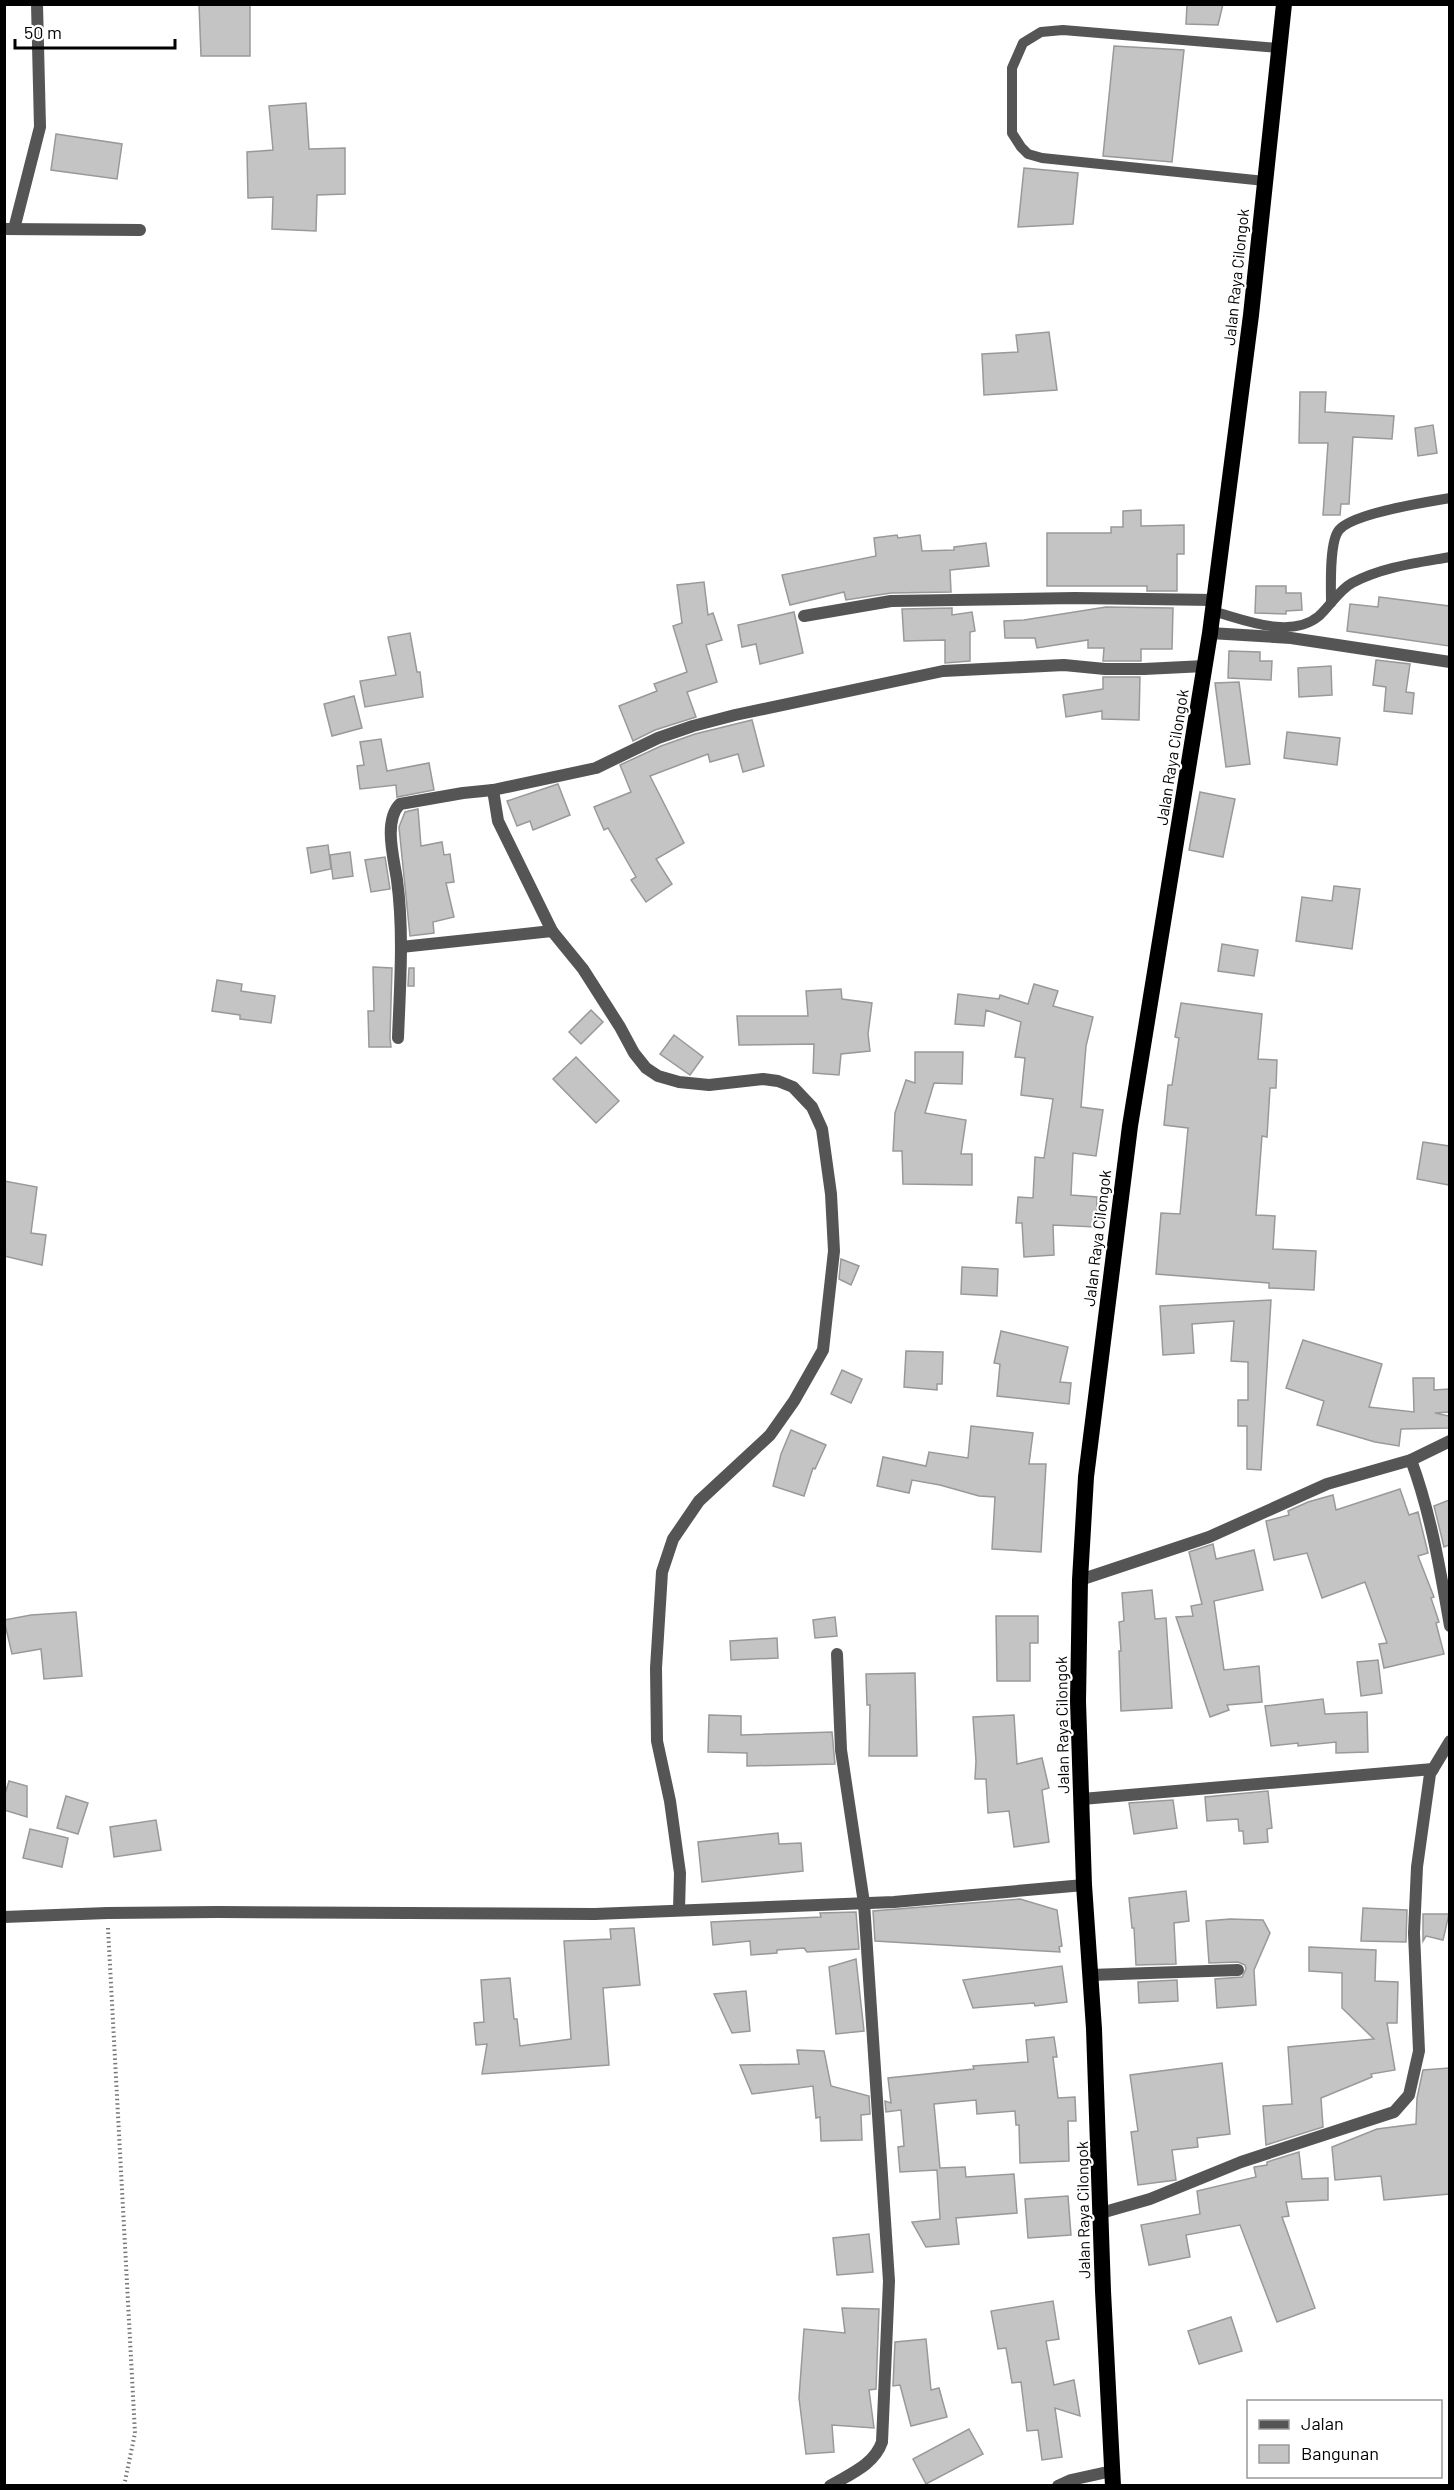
<svg xmlns="http://www.w3.org/2000/svg" width="1454" height="2490" viewBox="0 0 1454 2490" font-family="Barlow,sans-serif">
<rect width="100%" height="100%" fill="#fff"/>
<g fill="#c4c4c4" stroke="#999" stroke-width="1.5">
<polygon points="199,4 250,4 250,56 201,56"/>
<polygon points="1187,4 1223,4 1218,25 1186,24"/>
<polygon points="1114,46 1184,50 1172,162 1103,156"/>
<polygon points="306,103 309,149 345,148 345,194 317,195 316,231 272,229 273,197 248,198 247,152 273,150 269,106"/>
<polygon points="56,134 122,144 117,179 51,170"/>
<polygon points="1024,168 1078,173 1073,224 1018,227"/>
<polygon points="1049,332 1057,390 984,395 982,354 1018,352 1016,335"/>
<polygon points="1300,392 1326,392 1325,412 1394,416 1392,439 1353,437 1349,504 1341,504 1340,515 1323,515 1328,443 1299,443"/>
<polygon points="1433,425 1437,453 1418,456 1415,428"/>
<polygon points="1141,510 1141,526 1184,525 1184,554 1177,554 1177,591 1147,591 1147,586 1047,586 1047,533 1111,533 1111,527 1123,527 1123,511"/>
<polygon points="897,535 898,538 920,535 922,551 954,550 954,547 986,543 989,566 950,570 951,592 891,593 846,600 844,592 790,605 782,575 876,556 874,538"/>
<polygon points="704,582 708,615 713,613 722,640 706,645 717,682 687,692 696,717 655,730 633,741 619,706 657,691 654,684 687,672 673,626 682,623 677,585"/>
<polygon points="1256,586 1286,586 1286,593 1301,593 1302,610 1286,611 1286,614 1255,613"/>
<polygon points="1379,597 1449,606 1449,646 1347,631 1350,604 1378,607"/>
<polygon points="1106,607 1173,608 1172,649 1141,649 1141,661 1103,661 1104,648 1088,648 1088,640 1037,648 1035,638 1005,638 1004,621 1024,620"/>
<polygon points="952,608 952,615 972,612 975,631 970,632 970,661 945,663 945,640 904,641 902,609"/>
<polygon points="794,612 803,653 760,664 756,644 742,647 738,625"/>
<polygon points="410,633 417,672 420,672 423,697 365,707 360,681 396,675 388,637"/>
<polygon points="1229,651 1260,652 1260,661 1272,661 1271,680 1228,678"/>
<polygon points="1376,660 1410,664 1406,692 1414,693 1412,714 1384,711 1386,687 1373,685"/>
<polygon points="1331,666 1332,695 1299,697 1298,668"/>
<polygon points="1103,677 1140,677 1139,720 1102,719 1102,711 1066,717 1063,695 1103,689"/>
<polygon points="1239,682 1250,764 1226,767 1215,683"/>
<polygon points="354,696 362,728 332,736 324,704"/>
<polygon points="752,720 764,766 743,772 738,754 710,762 708,754 650,776 684,843 656,859 672,884 646,902 631,880 636,877 608,828 604,830 594,807 631,792 620,765 661,746 695,734"/>
<polygon points="1287,732 1340,738 1337,765 1284,758"/>
<polygon points="381,739 387,771 429,763 434,790 397,797 396,785 360,789 357,766 364,765 360,742"/>
<polygon points="558,784 570,815 533,830 530,821 517,826 507,801"/>
<polygon points="1200,792 1235,799 1223,857 1189,850"/>
<polygon points="418,809 421,846 442,842 444,855 450,854 454,882 446,883 454,917 433,922 434,933 410,936 399,827 405,812"/>
<polygon points="328,845 331,869 311,873 307,848"/>
<polygon points="350,852 353,876 333,879 330,855"/>
<polygon points="385,857 390,889 371,892 365,860"/>
<polygon points="1334,886 1360,889 1352,949 1296,941 1302,897 1332,901"/>
<polygon points="1222,944 1258,950 1254,976 1218,971"/>
<polygon points="373,967 392,968 390,1038 391,1047 369,1047 368,1011 374,1011"/>
<polygon points="409,968 414,968 414,986 408,986"/>
<polygon points="217,980 242,984 241,991 275,996 271,1023 240,1019 240,1015 212,1011"/>
<polygon points="1034,984 1058,991 1053,1006 1093,1017 1086,1046 1081,1107 1103,1110 1096,1156 1073,1153 1071,1195 1097,1197 1096,1227 1053,1225 1054,1255 1024,1257 1022,1223 1016,1223 1018,1197 1033,1198 1035,1157 1044,1158 1053,1099 1021,1095 1025,1058 1015,1057 1021,1022 986,1010 984,1026 955,1024 958,994 999,999 1000,995 1028,1004"/>
<polygon points="841,989 842,999 872,1003 868,1034 870,1051 841,1054 839,1075 813,1073 814,1044 739,1045 737,1016 808,1016 806,991"/>
<polygon points="1181,1003 1262,1014 1258,1059 1277,1060 1276,1088 1270,1088 1267,1137 1262,1136 1256,1215 1275,1216 1273,1249 1316,1251 1314,1290 1269,1288 1269,1283 1156,1274 1161,1213 1180,1214 1183,1182 1188,1128 1164,1125 1168,1085 1172,1085 1179,1038 1175,1037"/>
<polygon points="591,1010 603,1022 581,1044 569,1032"/>
<polygon points="674,1035 703,1057 690,1075 660,1054"/>
<polygon points="915,1052 963,1052 962,1084 934,1083 925,1113 966,1120 961,1154 972,1154 972,1185 903,1184 902,1151 893,1151 895,1113 906,1080 915,1083"/>
<polygon points="576,1057 619,1101 596,1123 553,1079"/>
<polygon points="1423,1142 1449,1146 1449,1185 1417,1179"/>
<polygon points="4,1181 37,1187 31,1233 46,1235 42,1265 4,1256"/>
<polygon points="841,1259 859,1266 851,1285 839,1279"/>
<polygon points="962,1267 998,1269 997,1296 961,1294"/>
<polygon points="1271,1300 1261,1470 1247,1469 1247,1426 1238,1426 1238,1400 1248,1400 1248,1362 1231,1361 1234,1321 1192,1324 1194,1353 1163,1355 1160,1306"/>
<polygon points="1001,1331 1068,1347 1060,1382 1071,1383 1069,1404 997,1396 1000,1364 994,1363"/>
<polygon points="1303,1340 1382,1364 1369,1407 1414,1412 1413,1378 1434,1378 1434,1390 1449,1389 1449,1412 1435,1413 1449,1416 1449,1428 1401,1429 1399,1446 1375,1442 1317,1425 1324,1401 1286,1388"/>
<polygon points="906,1351 943,1352 942,1384 937,1384 937,1390 904,1387"/>
<polygon points="842,1370 862,1379 851,1403 831,1394"/>
<polygon points="971,1426 1033,1433 1029,1464 1046,1464 1041,1552 992,1549 995,1497 979,1496 940,1485 912,1480 909,1493 877,1486 883,1457 926,1466 929,1452 968,1458"/>
<polygon points="791,1430 826,1445 815,1469 813,1468 804,1496 773,1486 781,1454"/>
<polygon points="1400,1489 1409,1515 1418,1512 1428,1553 1418,1556 1434,1597 1431,1598 1439,1622 1436,1623 1444,1654 1384,1668 1379,1644 1387,1643 1365,1582 1322,1598 1307,1553 1274,1560 1266,1521 1289,1515 1288,1511 1308,1502 1333,1495 1336,1510"/>
<polygon points="1449,1500 1449,1545 1444,1547 1434,1506"/>
<polygon points="1213,1544 1216,1559 1254,1550 1263,1590 1214,1601 1224,1670 1259,1666 1262,1702 1227,1705 1229,1710 1210,1717 1176,1617 1193,1616 1191,1606 1202,1604 1189,1552"/>
<polygon points="1152,1590 1155,1619 1166,1618 1172,1708 1121,1711 1119,1651 1121,1651 1119,1622 1124,1621 1122,1593"/>
<polygon points="76,1612 82,1676 44,1679 41,1649 12,1654 4,1620 31,1615"/>
<polygon points="996,1616 1038,1616 1038,1643 1030,1643 1030,1681 997,1681"/>
<polygon points="835,1617 837,1636 815,1638 813,1620"/>
<polygon points="777,1638 778,1658 731,1660 730,1641"/>
<polygon points="1378,1660 1382,1693 1361,1696 1357,1662"/>
<polygon points="915,1673 917,1756 869,1756 870,1705 867,1705 866,1674"/>
<polygon points="1323,1699 1325,1714 1367,1712 1368,1752 1336,1753 1336,1742 1298,1746 1298,1743 1271,1746 1265,1706"/>
<polygon points="709,1715 741,1716 741,1735 832,1732 835,1764 747,1766 747,1753 708,1752"/>
<polygon points="1014,1715 1017,1764 1042,1758 1049,1788 1042,1790 1049,1842 1014,1847 1009,1811 988,1813 986,1779 975,1779 976,1761 973,1717"/>
<polygon points="9,1781 27,1786 27,1817 4,1810 4,1797"/>
<polygon points="1268,1791 1272,1828 1267,1829 1268,1842 1244,1844 1243,1831 1239,1831 1238,1819 1207,1821 1205,1797"/>
<polygon points="66,1796 88,1803 78,1834 57,1828"/>
<polygon points="1173,1800 1177,1828 1134,1834 1129,1803"/>
<polygon points="156,1820 161,1850 114,1857 110,1827"/>
<polygon points="30,1829 68,1838 62,1867 23,1858"/>
<polygon points="778,1833 779,1844 801,1843 803,1871 702,1882 698,1842"/>
<polygon points="1186,1891 1189,1921 1174,1923 1176,1964 1136,1965 1134,1928 1132,1928 1129,1898"/>
<polygon points="1020,1899 1057,1910 1062,1946 1059,1947 1060,1952 875,1941 873,1911"/>
<polygon points="1363,1908 1407,1910 1406,1942 1361,1941"/>
<polygon points="856,1912 859,1949 807,1952 804,1948 777,1950 777,1953 751,1955 750,1941 713,1945 711,1922 821,1917 820,1913"/>
<polygon points="1423,1914 1449,1914 1443,1940 1426,1936 1423,1941"/>
<polygon points="1230,1919 1263,1920 1270,1933 1254,1970 1256,2005 1217,2008 1215,1979 1242,1977 1246,1969 1245,1965 1238,1962 1209,1963 1206,1921"/>
<polygon points="634,1928 640,1985 603,1988 609,2065 482,2074 487,2044 476,2045 474,2023 484,2022 481,1980 510,1978 514,2019 517,2019 520,2046 571,2039 564,1941 611,1939 610,1929"/>
<polygon points="1309,1947 1376,1950 1375,1981 1398,1982 1397,2023 1387,2023 1395,2070 1371,2074 1372,2077 1321,2098 1323,2127 1266,2145 1263,2106 1292,2104 1288,2047 1374,2039 1342,2008 1342,1973 1309,1971"/>
<polygon points="856,1959 864,2031 836,2034 829,1967"/>
<polygon points="1062,1966 1067,2002 1035,2006 1034,2003 973,2008 963,1980"/>
<polygon points="1177,1980 1178,2001 1139,2003 1138,1982"/>
<polygon points="746,1991 750,2031 732,2033 714,1994"/>
<polygon points="1054,2037 1057,2057 1053,2057 1058,2098 1075,2097 1076,2121 1068,2121 1069,2161 1020,2163 1019,2125 1016,2125 1015,2111 977,2114 976,2100 934,2104 940,2168 965,2167 966,2177 1014,2174 1017,2213 956,2218 959,2244 926,2247 912,2222 940,2219 937,2170 900,2172 898,2147 904,2146 901,2110 886,2112 885,2101 891,2103 888,2078 974,2069 973,2066 1028,2062 1026,2040"/>
<polygon points="797,2050 824,2051 831,2086 869,2096 870,2114 861,2115 862,2140 821,2141 820,2117 816,2118 813,2086 752,2094 740,2065 799,2064"/>
<polygon points="1222,2063 1230,2134 1197,2138 1198,2147 1172,2150 1176,2180 1138,2185 1131,2132 1138,2131 1130,2075"/>
<polygon points="1449,2068 1449,2194 1384,2200 1381,2176 1335,2180 1332,2147 1377,2129 1416,2124 1417,2098 1423,2070"/>
<polygon points="1299,2152 1302,2179 1328,2178 1328,2200 1286,2202 1289,2216 1282,2217 1315,2308 1277,2322 1240,2225 1186,2235 1190,2257 1149,2265 1141,2225 1200,2214 1197,2191 1256,2177 1254,2167 1267,2165 1267,2162"/>
<polygon points="1068,2196 1071,2235 1028,2238 1025,2199"/>
<polygon points="869,2234 873,2272 837,2275 833,2238"/>
<polygon points="1053,2301 1059,2339 1046,2341 1054,2385 1074,2380 1080,2416 1055,2408 1062,2457 1042,2460 1038,2430 1027,2431 1021,2382 1012,2383 1006,2348 998,2349 991,2311"/>
<polygon points="842,2308 879,2309 876,2389 869,2390 874,2428 832,2425 834,2452 806,2454 799,2398 804,2329 845,2333"/>
<polygon points="1231,2317 1242,2351 1199,2364 1188,2331"/>
<polygon points="926,2339 931,2390 939,2388 947,2417 911,2426 900,2385 893,2386 895,2342"/>
<polygon points="969,2429 983,2454 926,2484 913,2459"/>
</g>
<g fill="none" stroke-linecap="round" stroke-linejoin="round">
<polyline stroke="#777" stroke-width="4" stroke-dasharray="1.5 3" stroke-linecap="butt" points="108,1928 135,2433 124,2486"/>
<g stroke="#555" stroke-width="10">
<polyline points="1265,181 1042,158 1028,154 1021,147 1012,133 1012,68 1023,43 1041,32 1063,30 1279,48"/>
<path d="M 1331,603 C 1331,586 1329,542 1339,530 C 1353,513 1427,502 1450,498"/>
<path d="M 1212,611 C 1243,619 1290,640 1319,616 C 1330,606 1339,590 1352,583 C 1382,567 1416,563 1450,557"/>
</g>
<g stroke="#555" stroke-width="12">
<polyline points="4,229 140,230"/>
<polyline points="14,229 40,127 37,4"/>
<polyline points="804,616 891,601 1075,598 1214,600"/>
<polyline points="1210,633 1291,638 1450,662"/>
<polyline points="493,790 498,821 552,931"/>
<polyline points="401,947 552,931 583,969 620,1027 634,1053 646,1068 658,1076 679,1082 709,1085 763,1079 778,1081 793,1087 812,1107 822,1129 831,1194 834,1251 823,1350 794,1401 770,1435 699,1501 673,1539 662,1572 656,1668 657,1741 670,1801 680,1873 679,1910"/>
<path d="M 398,1038 C 400,985 404,932 397,880 C 394,859 383,821 400,804 L 463,793 L 493,790 L 596,768 L 658,738 L 693,726 L 735,715 L 943,671 L 1064,665 L 1105,669 L 1144,669 L 1205,666"/>
<path d="M 1411,1460 C 1431,1514 1440,1569 1450,1626"/>
<polyline points="1080,1580 1209,1537 1327,1484 1411,1460 1450,1441"/>
<polyline points="1082,1799 1433,1769"/>
<polyline points="4,1917 107,1913 218,1912 595,1914 894,1902 1084,1885"/>
<polyline points="1090,1975 1238,1970"/>
<polyline points="1101,2213 1150,2199 1241,2162 1394,2112 1409,2095 1419,2051 1414,1933 1417,1867 1430,1774 1450,1741"/>
<path d="M 830,2486 C 850,2474 874,2465 882,2442 L 889,2281 L 864,1903 L 841,1750 L 837,1654"/>
<polyline points="1058,2486 1071,2480 1112,2471"/>
</g>
<polyline stroke="#000" stroke-width="16" points="1113,2486 1103,2291 1094,2029 1084,1885 1078,1701 1080,1580 1086,1477 1130,1126 1210,633 1251,315 1284,4"/>
</g>
<g text-anchor="middle" stroke-width="4.5" stroke-linejoin="round" paint-order="stroke">
<g font-size="16" fill="#000" stroke="#fff">
<text transform="translate(1236 277) rotate(-84)" y="6">Jalan Raya Cilongok</text>
<text transform="translate(1172 757) rotate(-81)" y="6">Jalan Raya Cilongok</text>
<text transform="translate(1097 1238) rotate(-83)" y="6">Jalan Raya Cilongok</text>
<text transform="translate(1062 1725) rotate(-91)" y="6">Jalan Raya Cilongok</text>
<text transform="translate(1083 2210) rotate(-91)" y="6">Jalan Raya Cilongok</text>
</g>
</g>
<rect width="1454" height="2490" fill="none" stroke="#000000" stroke-width="12"/>
<rect x="1247" y="2400" width="195" height="78" fill="#ffffff" stroke="#999999" stroke-width="1.5"/>
<rect x="1259" y="2420" width="30" height="9" fill="#555555" stroke="#999999" stroke-width="1.5"/>
<text x="1301" y="2430" font-size="18" fill="#000000">Jalan</text>
<rect x="1259" y="2445" width="30" height="18" fill="#c4c4c4" stroke="#999999" stroke-width="1.5"/>
<text x="1301" y="2460" font-size="18" fill="#000000">Bangunan</text>
<path d="M15 39v9h160v-9" fill="none" stroke="#000000" stroke-width="3"/>
<text x="24" y="39" font-size="18" fill="#000000" stroke="#ffffff" stroke-width="4.5" paint-order="stroke">50 m</text>
</svg>
